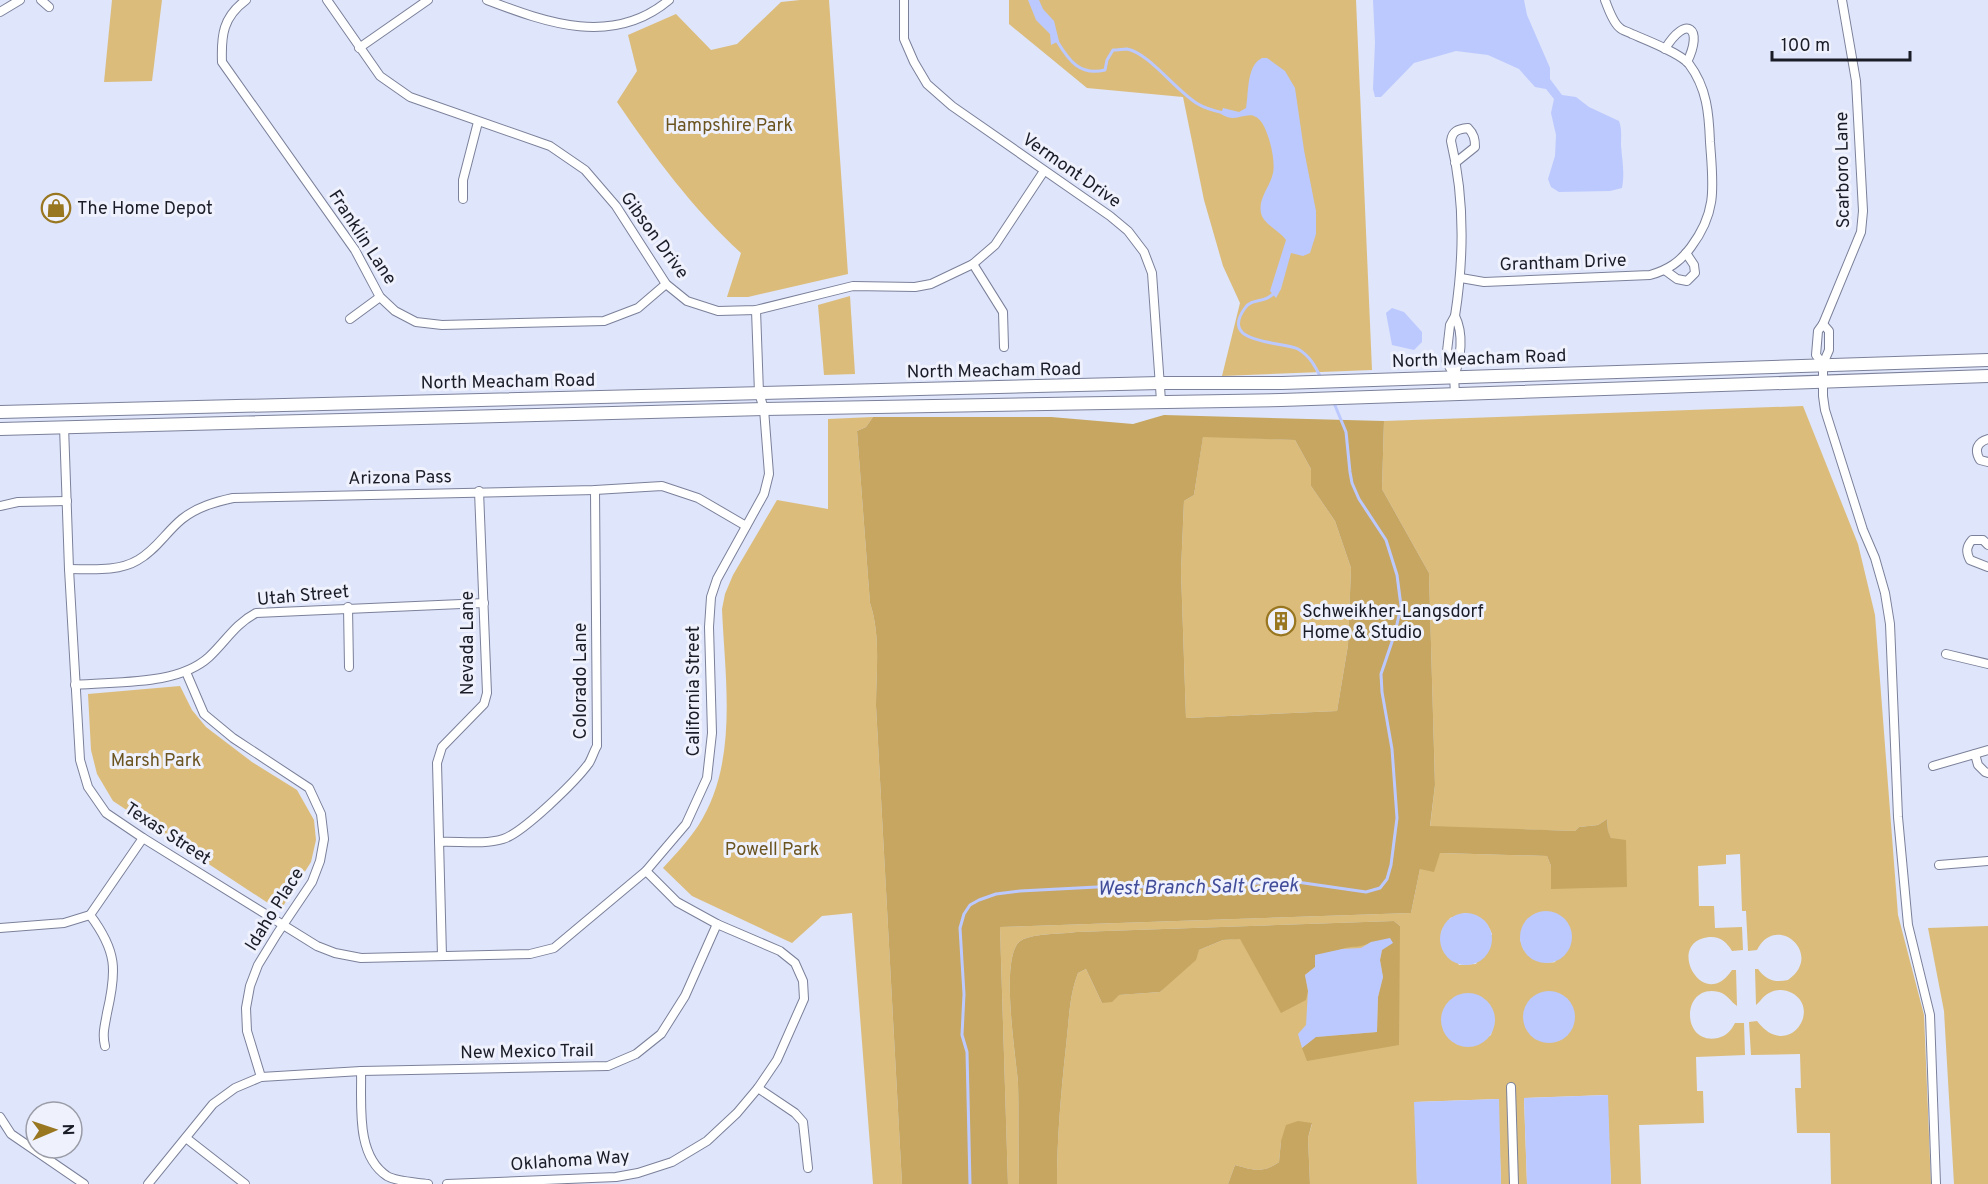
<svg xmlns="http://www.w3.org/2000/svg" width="1988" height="1184" viewBox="0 0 1988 1184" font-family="Overpass,sans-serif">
<rect width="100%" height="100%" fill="#dfe5fa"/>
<g fill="#dbbc7b" fill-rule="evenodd">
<polygon points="112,0 162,0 152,81 104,82"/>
<path d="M 800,0 L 829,0 L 848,274 L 748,297 L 727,297 L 741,253 C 692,208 654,156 617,102 L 637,71 L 628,35 L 676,14 L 711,50 L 737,44 L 781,2 Z"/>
<polygon points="1009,0 1356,0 1372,370 1222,376 1240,303 1223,266 1204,200 1183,97 1087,88 1009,24"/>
<polygon points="850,296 855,374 824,375 818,305"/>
<path d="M 1803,406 L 1858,544 L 1875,615 L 1898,915 L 1924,1015 L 1931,1184 L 1831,1184 L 1830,1133 L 1797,1133 L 1795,1088 L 1801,1088 L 1800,1054 L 1751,1055 L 1749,1022 L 1757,1021 C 1787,1061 1823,1010 1792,993 C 1785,989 1776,989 1769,993 C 1763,996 1760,1002 1756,1005 L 1755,969 L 1758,969 C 1766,980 1775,983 1788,980 C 1825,954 1776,912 1757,950 L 1748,951 L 1746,911 L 1742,911 L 1740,854 L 1726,855 L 1726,864 L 1698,866 L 1699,906 L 1714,906 L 1715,928 L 1742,927 L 1743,950 L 1732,951 C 1727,942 1720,936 1709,937 C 1664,942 1703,1014 1732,970 L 1736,970 L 1737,1006 C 1731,1002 1727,994 1719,992 C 1681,982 1680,1046 1718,1038 C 1726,1036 1731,1031 1735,1023 L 1744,1023 L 1745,1055 L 1696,1057 L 1697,1091 L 1703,1091 L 1704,1123 L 1639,1125 L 1641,1184 L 1611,1184 L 1607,1095 L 1524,1098 L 1527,1184 L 1501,1184 L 1498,1099 L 1415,1102 L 1417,1184 L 1310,1184 L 1308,1138 L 1312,1124 L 1281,1141 L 1279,1162 C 1262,1174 1254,1170 1235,1165 L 1228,1184 L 1057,1184 C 1057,1138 1061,1092 1066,1046 C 1069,1021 1069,996 1078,973 L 1086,969 L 1102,1003 L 1118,995 L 1160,992 L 1199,950 L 1223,940 L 1400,926 L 1394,921 L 1077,932 C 1063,934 1029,933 1019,942 C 1000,961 1016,1055 1018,1083 C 1019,1116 1018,1150 1019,1184 L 1008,1184 L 1000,927 L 1411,913 L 1420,869 L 1440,853 L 1547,856 L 1551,866 L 1611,838 L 1608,832 L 1607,819 L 1598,825 L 1579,827 L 1575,831 L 1430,827 L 1435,785 L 1429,573 L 1382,489 L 1384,421 ZM 1465,913 C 1479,915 1487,920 1492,934 L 1476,964 L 1459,965 L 1441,932 L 1450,918 ZM 1520,938 L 1556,962 C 1538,965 1523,957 1520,938 ZM 1495,1019 L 1491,1035 C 1472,1046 1463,1053 1446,1034 Z"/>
<path d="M 873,417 L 866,427 L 857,431 L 870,603 C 881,636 876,672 876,706 L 902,1184 L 873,1184 L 852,913 L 822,916 L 792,943 L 692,896 L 663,868 C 675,855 688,841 698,826 C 739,763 725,680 722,609 L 725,594 L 733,575 L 777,500 L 828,509 L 828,419 Z"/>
<polygon points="1203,436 1295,440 1311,469 1311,486 1335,521 1351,568 1348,645 1337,711 1186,718 1181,571 1184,501 1194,495"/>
<polygon points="180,686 192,710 206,727 252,762 297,790 314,820 316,840 311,862 280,911 113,801 97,774 91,750 88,694"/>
<polygon points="1988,926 1988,1184 1954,1184 1944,1011 1928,928"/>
</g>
<g fill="#c6a661" fill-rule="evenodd">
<path d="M 1164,415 L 1384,421 L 1382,489 L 1429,573 L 1435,785 L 1430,826 L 1575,831 L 1579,827 L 1598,825 L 1607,819 L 1608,831 L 1611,838 L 1626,840 L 1627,887 L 1551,889 L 1551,866 L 1547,856 L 1440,853 L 1434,872 L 1420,869 L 1411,913 L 1000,927 L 1008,1184 L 902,1184 L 876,706 C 876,672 881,636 870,603 L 857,431 L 866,427 L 873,417 L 1051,417 L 1133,424 ZM 1203,437 L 1295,440 L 1311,469 L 1311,486 L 1335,521 L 1351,568 L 1348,645 L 1337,711 L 1186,718 L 1181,571 L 1184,501 L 1194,495 Z"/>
<path d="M 1394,921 L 1400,926 L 1399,1045 L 1307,1061 L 1302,1048 L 1315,1037 L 1377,1032 L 1378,997 L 1383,977 L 1380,960 L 1382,950 L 1371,942 C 1358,949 1354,945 1342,949 C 1332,952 1314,968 1305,975 L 1308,991 L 1306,1000 L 1281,1013 L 1240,939 L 1223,940 L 1199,950 L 1196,960 L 1160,992 L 1119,995 L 1112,1002 L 1102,1003 L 1086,969 L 1078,973 C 1069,996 1069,1021 1066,1046 C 1061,1092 1057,1138 1057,1184 L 1019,1184 C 1018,1150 1019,1116 1018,1083 C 1016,1055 1000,961 1019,942 C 1029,933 1063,934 1077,932 Z"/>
<path d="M 1298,1121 L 1312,1123 L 1308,1138 L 1310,1184 L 1228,1184 L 1235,1165 C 1254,1170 1262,1174 1279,1162 L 1281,1141 L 1286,1125 Z"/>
</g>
<g fill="#bcc9ff">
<polygon points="1028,0 1039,0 1043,9 1054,21 1059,41 1051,45 1050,34 1036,20"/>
<path d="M 1373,0 L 1524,0 L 1527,15 L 1550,68 L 1550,79 L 1562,95 L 1576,97 L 1589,107 L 1619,121 C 1622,129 1621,136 1621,145 C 1622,160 1625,172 1622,188 L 1610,191 L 1559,192 L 1551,187 L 1548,179 L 1555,156 L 1556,135 L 1551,113 L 1554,99 L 1546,89 L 1535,87 L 1519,69 L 1488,55 L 1456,51 L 1414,63 L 1381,97 L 1375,97 L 1373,89 L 1375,42 Z"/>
<path d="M 1262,58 L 1267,58 L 1285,71 L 1295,88 L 1304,150 L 1316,211 L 1316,234 L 1310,253 L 1303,256 L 1291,253 L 1281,289 L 1276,298 L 1270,291 L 1286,240 C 1279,230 1263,224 1261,213 C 1258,198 1270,187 1273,173 C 1276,161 1268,123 1256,117 C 1246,111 1235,124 1221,114 L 1223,108 L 1239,112 L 1246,108 C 1249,93 1246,66 1262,58 Z"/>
<polygon points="1392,308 1404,312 1422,332 1422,342 1414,350 1392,345 1386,313"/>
<circle cx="1546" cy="937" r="26"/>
<circle cx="1466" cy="939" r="26"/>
<polygon points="1390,938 1393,943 1382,950 1380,960 1383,977 1378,997 1377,1032 1316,1037 1302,1048 1298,1034 1306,1025 1308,991 1305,975 1315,967 1315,955 1342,949 1361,948 1371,942"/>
<circle cx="1549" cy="1017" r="26"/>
<circle cx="1468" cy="1020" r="27"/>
<polygon points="1608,1095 1611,1184 1527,1184 1524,1098"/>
<polygon points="1499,1099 1501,1184 1417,1184 1414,1102"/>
</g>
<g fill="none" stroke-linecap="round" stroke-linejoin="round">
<g stroke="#bcc9ff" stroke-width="3">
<path d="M 1057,41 C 1069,61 1080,76 1105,70 L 1107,60 L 1113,50 C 1118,50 1123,49 1127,49 C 1149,53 1176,91 1198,104 C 1206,109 1215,111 1224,113"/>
<path d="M 1273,294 C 1265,303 1252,298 1245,308 C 1218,345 1282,341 1298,349 C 1310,356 1315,366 1321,378"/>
<polyline points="970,1184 967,1052 962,1035 964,994 960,928 964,914 970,905 979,900 996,894 1020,891 1116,886 1223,889 1242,884 1290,881 1366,892 1380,888 1387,879 1391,865 1397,818 1392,749 1382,692 1381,674 1395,633 1401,606 1397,575 1386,540 1359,499 1352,483 1350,472 1346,432 1334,403"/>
</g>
<g stroke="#7b819a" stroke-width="10">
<g id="minor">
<polyline points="41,0 49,7"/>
<path d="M 246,0 C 223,17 221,35 222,62 L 355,250 L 380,297 L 395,311 L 416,322 L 442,325 L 604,321 L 638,308 L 666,284"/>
<polyline points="327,0 380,76 410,97 550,146 585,170 616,206 666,284 687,301 718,311 756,310 853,286 915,287 931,284 973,264 995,245 1044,171"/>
<path d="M 487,0 C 547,23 613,47 669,0"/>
<polyline points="904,0 904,39 914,62 927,84 952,106 1110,216 1128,231 1144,252 1152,273 1161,401"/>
<polyline points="0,12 20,0"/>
<polyline points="359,48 428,0"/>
<path d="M 1665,49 C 1686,14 1704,28 1687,62"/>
<polyline points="463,199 463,180 478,122"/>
<polyline points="973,264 1003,312 1004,347"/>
<polyline points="1666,271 1677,279 1687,281 1695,273 1694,265 1686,253"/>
<path d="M 1461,278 L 1484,282 L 1650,275 C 1668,270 1680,262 1691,247 C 1718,211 1713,185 1710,142 C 1709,114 1707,88 1689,64 C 1680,53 1646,40 1632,34 C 1629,32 1623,31 1620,28 C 1613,23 1608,8 1605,0"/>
<path d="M 1455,316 C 1464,258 1465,199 1451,141 C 1452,131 1458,129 1468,128 C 1474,134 1475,139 1475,147 L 1455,163"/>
<polyline points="350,319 380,297"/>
<polyline points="1823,324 1829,331 1829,350 1823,364 1823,396 1825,410 1863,530 1875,558 1885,593 1890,624 1898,817 1908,925 1930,1015 1936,1184"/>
<polyline points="1823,364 1816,355 1818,331 1823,324 1861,232 1863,211 1856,81 1842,0"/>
<path d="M 1454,376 C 1461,358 1464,334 1455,316 L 1450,325 L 1446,360 L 1454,376 L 1455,394"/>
<polyline points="64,426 69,569 80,760 88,787 106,813 143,838 317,946 335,953 361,958 530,954 554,948 646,871 686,824 707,778 712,733 709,627 711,597 717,579 764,494 769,474 764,409 759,393 756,310"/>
<path d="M 1988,439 C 1977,442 1974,450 1980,460 L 1988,462"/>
<polyline points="0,506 18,502 67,501"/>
<path d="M 1988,545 L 1983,540 L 1972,540 C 1966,547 1966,552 1970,560 L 1988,567"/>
<path d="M 69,569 C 91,569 118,572 138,560 C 156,550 166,532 182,519 C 197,507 215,502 233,498 L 595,490 L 662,486 L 698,498 L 746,526"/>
<polyline points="348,607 349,667"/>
<polyline points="1946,654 1988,664"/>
<polyline points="186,672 204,714 233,738 309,788 321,814 324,839 320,861 312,882 277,934 258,965 250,986 246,1008 247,1031 261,1077"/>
<path d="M 75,685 C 117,681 177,686 209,657 C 226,641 235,624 256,613 L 484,603"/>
<polyline points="1975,754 1978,765 1985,772 1988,773"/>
<polyline points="1933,766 1988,750"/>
<path d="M 439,842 C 459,841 483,845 503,839 C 523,833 576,781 589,763 C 592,758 594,751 597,746 L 595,490"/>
<polyline points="1939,865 1988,861"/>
<path d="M 90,915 C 117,951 117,970 107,1013 C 105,1025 102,1034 105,1046"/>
<polyline points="0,928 64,923 90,915 143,838"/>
<polyline points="442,956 437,763 442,747 484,704 487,693 479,491"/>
<path d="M 361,1071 C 362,1103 355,1155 387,1176 C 397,1182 416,1182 428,1184"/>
<polyline points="1511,1087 1514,1184"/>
<polyline points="758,1088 795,1113 803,1122 808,1168"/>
<polyline points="0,1117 11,1134 84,1184"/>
<polyline points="186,1138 245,1184"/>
<polyline points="148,1184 213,1104 235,1088 261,1077 361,1071 608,1066 636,1054 661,1034 685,996 717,924"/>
<polyline points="447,1184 616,1177 638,1173 672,1162 707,1141 737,1113 758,1088 777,1060 804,999 803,981 795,963 780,951 717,924 677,902 646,871"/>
</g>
</g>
<g stroke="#7b819a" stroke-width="14">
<g id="secondary">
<polyline points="0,412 1160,383 1282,383 1988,360"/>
<polyline points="0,429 764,409 1281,400 1988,376"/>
</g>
</g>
<use href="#minor" stroke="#fff" stroke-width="8"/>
<use href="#secondary" stroke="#fff" stroke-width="12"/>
</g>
<defs>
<g id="shop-ring" transform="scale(1.5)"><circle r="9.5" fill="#eff2fd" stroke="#997620" stroke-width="1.5"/><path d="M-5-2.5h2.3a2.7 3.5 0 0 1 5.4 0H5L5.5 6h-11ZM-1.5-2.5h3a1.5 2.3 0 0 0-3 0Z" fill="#997620"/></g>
<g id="building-ring" transform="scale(1.5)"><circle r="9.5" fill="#eff2fd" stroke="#997620" stroke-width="1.5"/><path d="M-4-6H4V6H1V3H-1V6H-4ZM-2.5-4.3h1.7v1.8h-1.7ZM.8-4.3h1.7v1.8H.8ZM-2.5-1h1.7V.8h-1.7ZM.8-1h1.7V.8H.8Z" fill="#997620"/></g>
</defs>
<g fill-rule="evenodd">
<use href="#shop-ring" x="56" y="208"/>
<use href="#building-ring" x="1281" y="621"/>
</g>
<g text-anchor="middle" stroke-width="6" stroke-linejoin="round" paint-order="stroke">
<g font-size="18" fill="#6b5420" stroke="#eff2fd">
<text x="729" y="131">Hampshire Park</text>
<text x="156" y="766">Marsh Park</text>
<text x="772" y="855">Powell Park</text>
</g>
<g font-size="18" fill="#1a1c26" stroke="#eff2fd">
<text transform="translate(1072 170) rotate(35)" y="6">Vermont Drive</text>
<text transform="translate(1842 170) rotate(-91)" y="6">Scarboro Lane</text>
<text transform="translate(655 235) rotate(54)" y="6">Gibson Drive</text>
<text transform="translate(363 237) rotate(57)" y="6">Franklin Lane</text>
<text transform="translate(1563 262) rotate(-2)" y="6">Grantham Drive</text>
<text transform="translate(1479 358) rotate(-2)" y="6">North Meacham Road</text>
<text transform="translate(994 370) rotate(-1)" y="6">North Meacham Road</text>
<text transform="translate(508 381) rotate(-1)" y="6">North Meacham Road</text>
<text transform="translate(400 477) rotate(-1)" y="6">Arizona Pass</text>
<text transform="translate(303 595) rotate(-5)" y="6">Utah Street</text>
<text transform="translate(467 643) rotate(-90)" y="6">Nevada Lane</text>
<text transform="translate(580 681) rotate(-90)" y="6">Colorado Lane</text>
<text transform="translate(693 691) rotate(-90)" y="6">California Street</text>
<text transform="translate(168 833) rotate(33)" y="6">Texas Street</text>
<text transform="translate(274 909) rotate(-58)" y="6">Idaho Place</text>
<text transform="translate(527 1051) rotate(-1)" y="6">New Mexico Trail</text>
<text transform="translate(570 1160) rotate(-4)" y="6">Oklahoma Way</text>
</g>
<g font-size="18" fill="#1a1c26" stroke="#eff2fd" text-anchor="start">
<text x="77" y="214">The Home Depot</text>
<text x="1302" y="617">Schweikher-Langsdorf<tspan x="1302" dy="21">Home &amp; Studio</tspan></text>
</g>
<g font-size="20" font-style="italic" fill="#424d9a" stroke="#eff2fd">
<text transform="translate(1198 886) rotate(-1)" y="7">West Branch Salt Creek</text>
</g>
</g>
<g transform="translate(54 1130) rotate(88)"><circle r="28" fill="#eff2fd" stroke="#9a9ca7" stroke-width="1.5"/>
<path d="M0-4.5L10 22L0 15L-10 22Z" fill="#997620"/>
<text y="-9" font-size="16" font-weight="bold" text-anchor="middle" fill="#1a1c26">N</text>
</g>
<path d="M1772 51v9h138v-9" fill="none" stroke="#1a1c26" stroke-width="3"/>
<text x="1781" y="51" font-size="18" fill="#1a1c26" stroke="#eff2fd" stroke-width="4.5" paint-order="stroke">100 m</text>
</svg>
